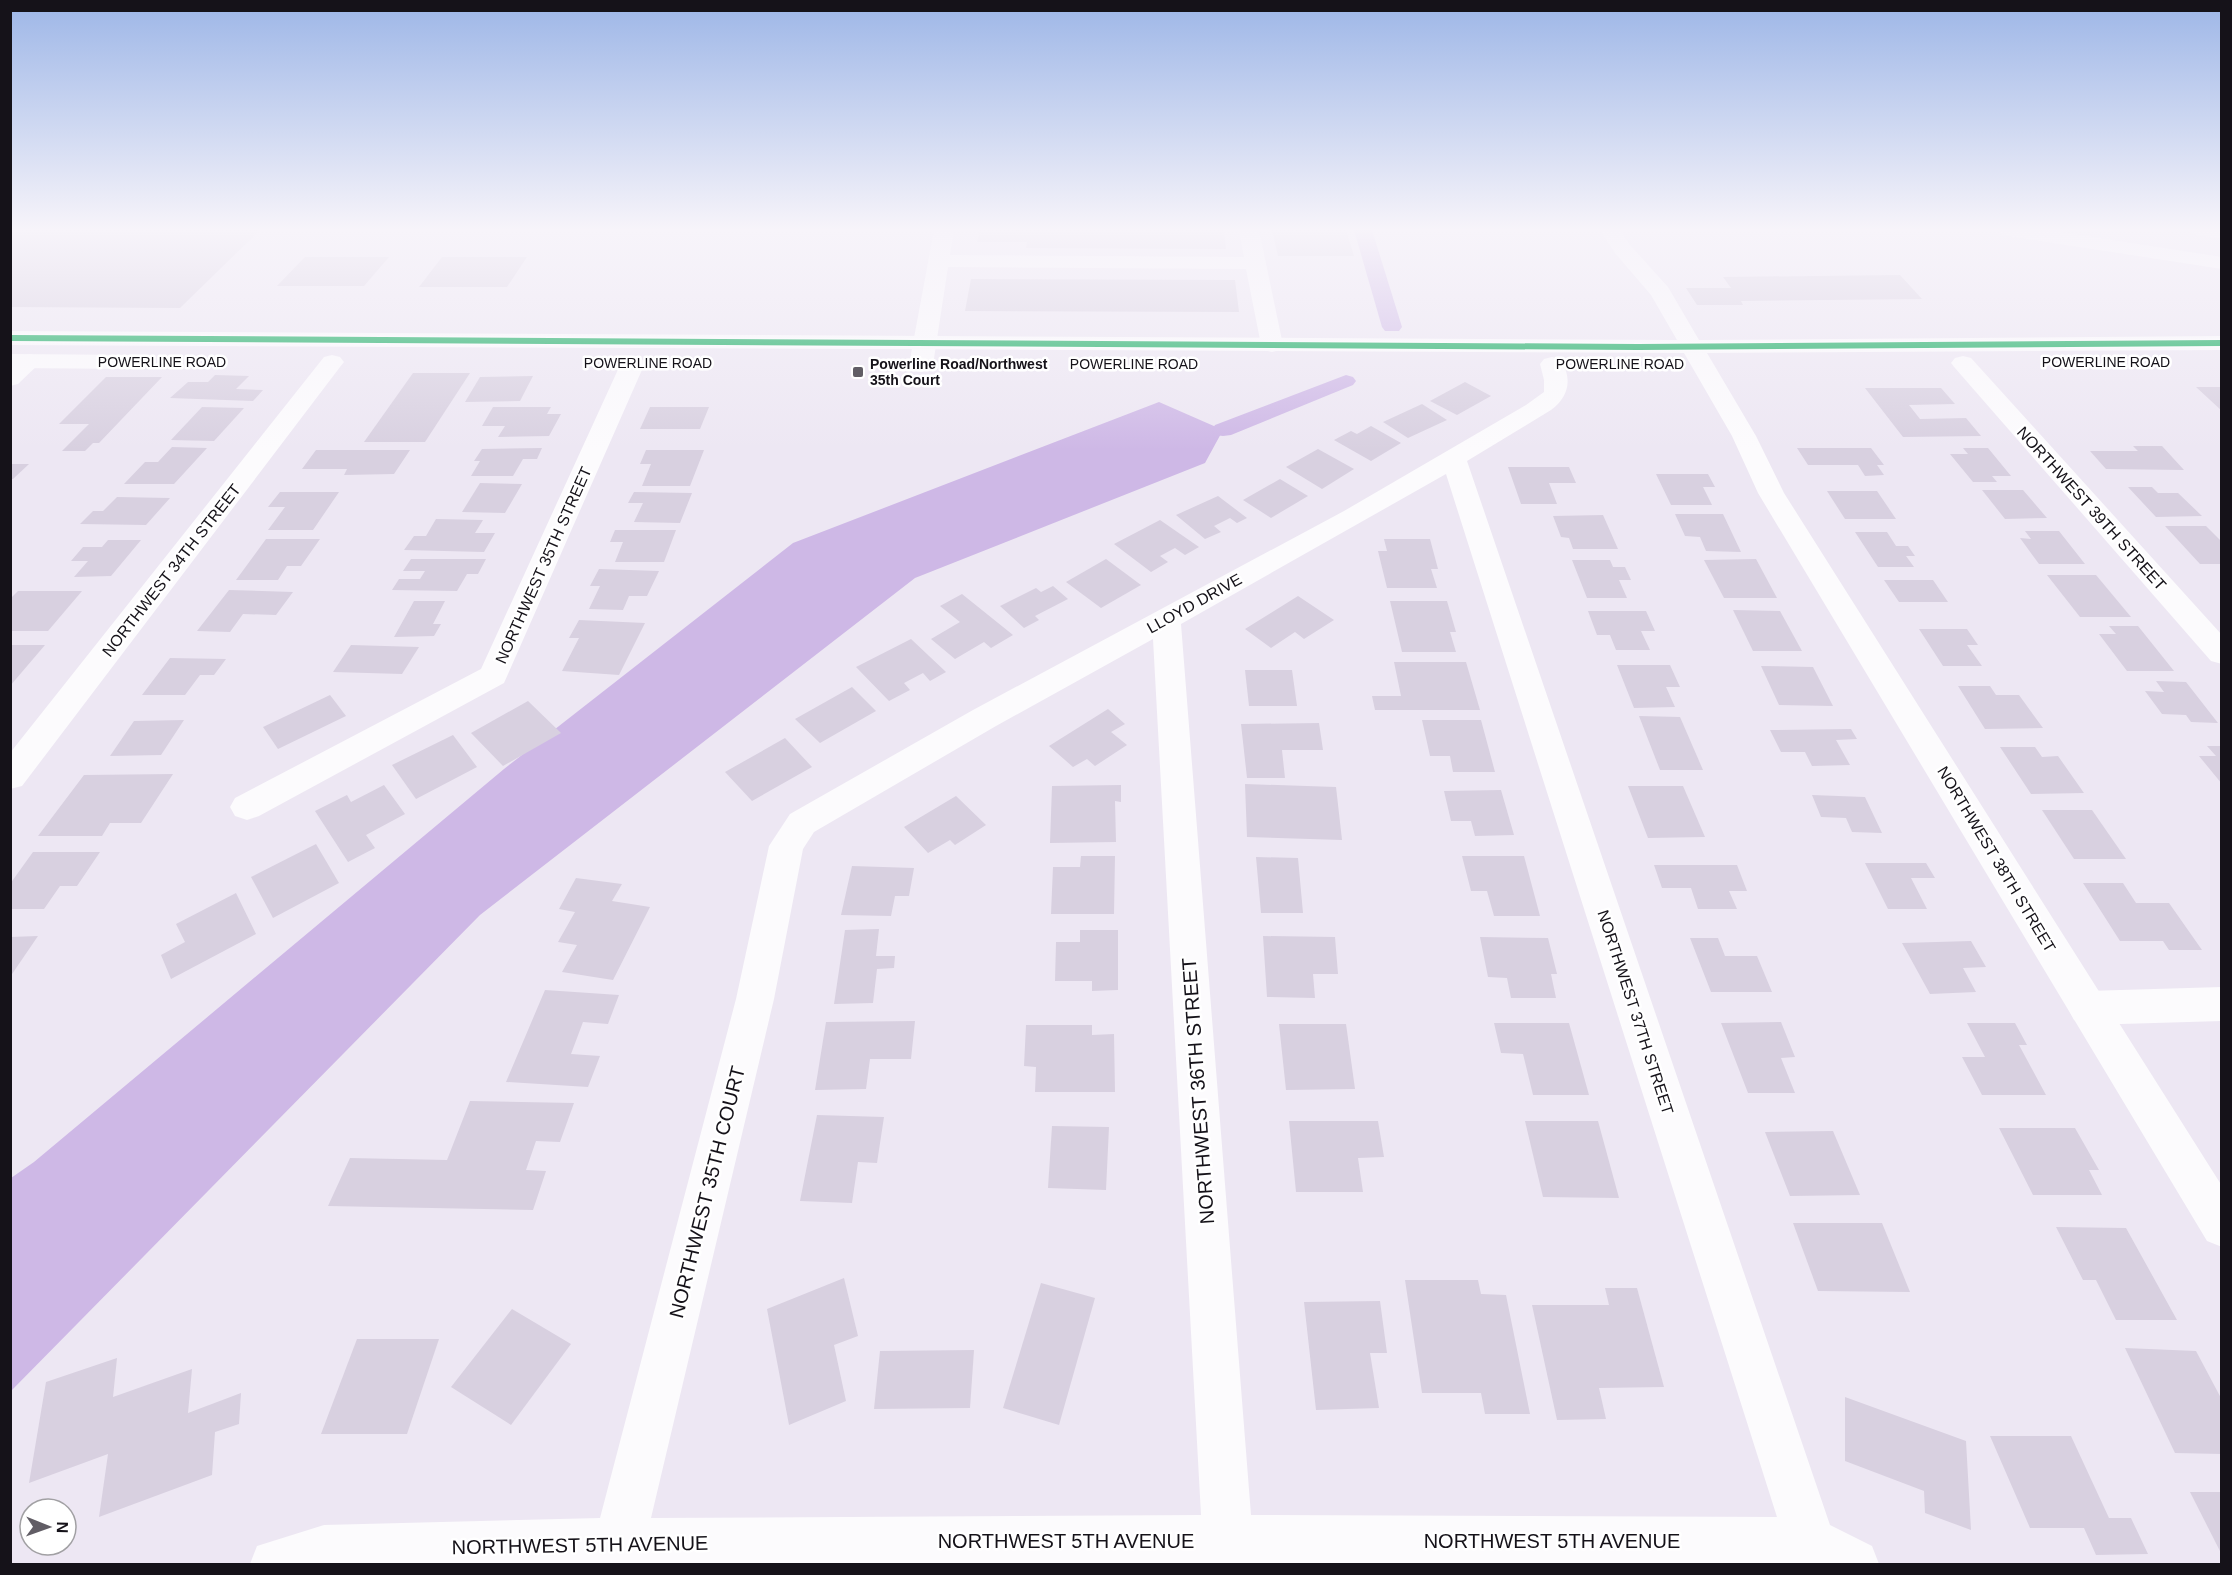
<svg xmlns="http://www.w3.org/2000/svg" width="2232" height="1575" viewBox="0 0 2232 1575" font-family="Helvetica,sans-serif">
<rect width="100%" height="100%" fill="#ede7f3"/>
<polygon fill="#ceb8e6" points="1159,402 1223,430 1205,463 915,578 480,915 11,1391 11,1178 34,1162 504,769 793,543"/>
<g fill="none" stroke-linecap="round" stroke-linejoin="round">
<g fill="#ceb8e6" fill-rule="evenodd">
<polygon points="1354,230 1372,230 1402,327 1399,331 1385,331 1382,327"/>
<polygon points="1346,375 1353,377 1356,381 1353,385 1231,435 1223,436 1215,435 1212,430 1215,425"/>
</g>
</g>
<g fill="#d8d0e0">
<polygon points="10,230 260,230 180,308 10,307"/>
<polygon points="980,230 1224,230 1226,249 1026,248 1027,242 977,242"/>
<polygon points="1272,230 1346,230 1354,256 1278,256"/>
<polygon points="305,257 389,257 364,286 277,286"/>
<polygon points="442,257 527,257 507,287 419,287"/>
<polygon points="1900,275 1922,299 1741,301 1743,305 1697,305 1686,288 1731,288 1723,277"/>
<polygon points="971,279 1235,280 1239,312 965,311"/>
<polygon points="413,373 470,373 425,442 364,442"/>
<polygon points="215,375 249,376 236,389 263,390 253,401 170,398 188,382 208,382"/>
<polygon points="533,376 520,401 465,402 480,377"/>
<polygon points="106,377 162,377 99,443 93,443 85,451 62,451 89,424 59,424"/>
<polygon points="1465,382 1491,396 1457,415 1430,401"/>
<polygon points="2196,387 2222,387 2222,411"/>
<polygon points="1865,388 1941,388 1955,404 1909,405 1920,419 1966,418 1981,436 1903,437"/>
<polygon points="1422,404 1447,420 1408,438 1383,422"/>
<polygon points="202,407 244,408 214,441 171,440"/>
<polygon points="493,407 551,407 547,414 561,414 549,436 498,437 505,426 482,426"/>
<polygon points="650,407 709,407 700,429 640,429"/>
<polygon points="1371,426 1401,443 1371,461 1334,440 1351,431 1357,434"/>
<polygon points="2133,446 2162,446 2184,470 2106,469 2090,451 2138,451"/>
<polygon points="172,447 207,448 174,484 124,484 145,462 158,462"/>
<polygon points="542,448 537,459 523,459 513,476 471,476 480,461 474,461 482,449"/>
<polygon points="1797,448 1871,448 1884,465 1877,465 1884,475 1865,476 1858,465 1808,465"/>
<polygon points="1963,448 1988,448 2011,476 1992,476 1997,482 1973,482 1950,454 1968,454"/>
<polygon points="1318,449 1354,469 1322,489 1286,467"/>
<polygon points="316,450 410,450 394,474 344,475 347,469 302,469"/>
<polygon points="646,450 704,450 690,486 642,486 651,464 640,464"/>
<polygon points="10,464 29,464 13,479 10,479"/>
<polygon points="1508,467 1569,467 1576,483 1549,483 1557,504 1521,504"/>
<polygon points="1656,474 1708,474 1715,487 1703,487 1712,505 1671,505"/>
<polygon points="1280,479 1308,496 1271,518 1243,500"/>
<polygon points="480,483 522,484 505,513 462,512"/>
<polygon points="2128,487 2152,487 2158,493 2178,493 2202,516 2156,517"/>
<polygon points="1982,490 2023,490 2047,518 2005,519"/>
<polygon points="1827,491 1877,491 1896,519 1845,519"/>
<polygon points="280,492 339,492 313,530 268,530 285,507 268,507"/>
<polygon points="634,492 692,493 680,523 634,522 643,503 628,503"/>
<polygon points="1218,496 1247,518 1237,523 1230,518 1214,526 1221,532 1205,539 1176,515"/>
<polygon points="117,497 170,498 146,525 80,524 93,511 103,511"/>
<polygon points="1675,514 1723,514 1741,552 1706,551 1700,537 1685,536"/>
<polygon points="1603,515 1618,549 1573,549 1569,538 1561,537 1553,516"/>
<polygon points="436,519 483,520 475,533 495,533 484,552 404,550 414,536 426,536"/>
<polygon points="1160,520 1199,547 1185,555 1175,548 1160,556 1168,562 1151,572 1114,544"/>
<polygon points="2165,526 2206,526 2222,542 2222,564 2200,564"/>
<polygon points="615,530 676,530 664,562 615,562 623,542 610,542"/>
<polygon points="2025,531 2059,531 2085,564 2039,564 2020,538 2031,539"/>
<polygon points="1855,532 1887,532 1896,546 1908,546 1915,556 1906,556 1914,567 1878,567"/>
<polygon points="266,539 320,539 301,566 287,566 278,580 236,580"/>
<polygon points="1384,539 1430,539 1438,569 1431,569 1437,588 1387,588 1378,551 1387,551"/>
<polygon points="108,540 141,540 111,576 74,577 88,561 71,561 83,547 102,547"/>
<polygon points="411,559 486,559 478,574 467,574 457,591 392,590 399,579 420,579 425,571 403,571"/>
<polygon points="1106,559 1141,585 1101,608 1066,582"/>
<polygon points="1756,559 1777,598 1724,598 1704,560"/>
<polygon points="1572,560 1610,560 1613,567 1625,567 1631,580 1619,580 1627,598 1587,598"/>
<polygon points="599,569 659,571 647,596 629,596 623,610 589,609 600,586 590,586"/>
<polygon points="2047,575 2096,575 2131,617 2080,617"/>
<polygon points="1884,580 1933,580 1948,602 1899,602"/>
<polygon points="1053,586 1068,599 1035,616 1039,620 1024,628 1000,606 1036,588 1041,592"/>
<polygon points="229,590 293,592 276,615 243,614 230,632 197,631"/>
<polygon points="18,591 82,591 48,631 10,631 10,599"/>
<polygon points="962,594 1013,635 991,648 984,642 955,659 931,639 960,622 940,606"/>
<polygon points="1298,596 1334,620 1304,639 1295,632 1271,648 1245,629"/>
<polygon points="414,601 445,601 433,624 441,624 434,636 394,637"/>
<polygon points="1390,601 1447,601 1456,632 1450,632 1456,652 1402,652"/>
<polygon points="1733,610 1780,611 1802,651 1753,651"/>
<polygon points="1588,611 1646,611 1655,631 1641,631 1650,650 1616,650 1610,635 1597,635"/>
<polygon points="579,620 645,623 619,675 562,671 579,638 569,638"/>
<polygon points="2109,626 2138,626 2174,671 2127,671 2099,634 2116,634"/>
<polygon points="1919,629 1967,629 1978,645 1967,645 1982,666 1943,666"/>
<polygon points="911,639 946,672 930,681 923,673 904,683 910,690 889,701 856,667"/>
<polygon points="10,645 45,645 10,686"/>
<polygon points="351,645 419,647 402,674 333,672"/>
<polygon points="170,658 226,659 214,675 200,675 185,695 142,695"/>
<polygon points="1394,662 1466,662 1480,710 1375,710 1372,696 1401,696"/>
<polygon points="1617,665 1670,665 1680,687 1666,687 1675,707 1634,708"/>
<polygon points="1761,666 1813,667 1833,706 1779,705"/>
<polygon points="1245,670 1292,670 1297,706 1249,706"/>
<polygon points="2156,681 2186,682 2218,723 2191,722 2186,715 2162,714 2145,691 2164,692"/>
<polygon points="1958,686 1990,686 1996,695 2019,695 2043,728 1985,729"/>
<polygon points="852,687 876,711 820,743 795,719"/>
<polygon points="330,695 346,716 278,749 263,727"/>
<polygon points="528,701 561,733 503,766 471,733"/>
<polygon points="1108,709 1125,724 1111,732 1127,745 1095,766 1087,759 1073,767 1049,746"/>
<polygon points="1639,716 1680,717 1703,770 1660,770"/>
<polygon points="184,720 161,755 110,756 134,721"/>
<polygon points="1422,720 1481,720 1495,772 1453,772 1450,756 1430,756"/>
<polygon points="1319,723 1323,750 1282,750 1285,778 1247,778 1241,724"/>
<polygon points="1851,729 1857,739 1836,740 1850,765 1812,766 1805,752 1781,752 1770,730"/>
<polygon points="453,735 477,767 416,799 392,765"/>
<polygon points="785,738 812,767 752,801 725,772"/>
<polygon points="2207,746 2222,746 2222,784 2199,756 2216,756"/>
<polygon points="2000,747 2035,747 2042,757 2058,756 2084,793 2031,794"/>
<polygon points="173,774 141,823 110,823 102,836 38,836 84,775"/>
<polygon points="1245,784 1336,787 1342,840 1247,837"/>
<polygon points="384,785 405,814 366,835 375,848 348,862 315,811 347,795 351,802"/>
<polygon points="1121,785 1121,802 1115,801 1116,842 1050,843 1052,786"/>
<polygon points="1628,786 1683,786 1705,837 1648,838"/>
<polygon points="1501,790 1514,835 1475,836 1471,821 1451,821 1444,791"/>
<polygon points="1812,795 1865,797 1882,833 1852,832 1846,818 1821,817"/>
<polygon points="956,796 986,825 955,845 950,840 928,853 904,827"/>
<polygon points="2042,810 2092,810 2126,859 2074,859"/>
<polygon points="316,844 339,883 273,918 251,877"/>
<polygon points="33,852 100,852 77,886 60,886 44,909 10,909 10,884"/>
<polygon points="1081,856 1115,856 1114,914 1051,914 1053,867 1080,867"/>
<polygon points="1462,856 1524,856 1540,916 1494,916 1487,891 1471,891"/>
<polygon points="1256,857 1298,858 1303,913 1261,913"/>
<polygon points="1865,863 1926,863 1935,878 1911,878 1927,909 1888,909"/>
<polygon points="1654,865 1737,865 1747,891 1729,891 1737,909 1698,909 1691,888 1662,888"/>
<polygon points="852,866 914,868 909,896 895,896 891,916 841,915"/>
<polygon points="576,878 622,884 612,901 650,907 613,980 562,972 577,945 558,942 575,912 559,909"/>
<polygon points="2083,883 2123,883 2136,903 2169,903 2202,950 2169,950 2163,941 2120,941"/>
<polygon points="236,893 256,934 171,979 161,955 185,942 176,924"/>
<polygon points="879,929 876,956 895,956 894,968 877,969 873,1003 834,1004 845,930"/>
<polygon points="1080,930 1118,930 1118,990 1092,991 1092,981 1055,981 1056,942 1080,942"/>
<polygon points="38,936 10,977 10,937"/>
<polygon points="1263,936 1335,937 1338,974 1313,974 1315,998 1267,997"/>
<polygon points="1480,937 1548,938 1557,974 1551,974 1556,998 1511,998 1507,978 1488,977"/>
<polygon points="1690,938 1718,938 1725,956 1757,956 1772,992 1711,992"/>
<polygon points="1971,941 1986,967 1963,968 1976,992 1930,994 1902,943"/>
<polygon points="545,990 619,995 608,1024 583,1022 571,1054 600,1056 588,1087 506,1082"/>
<polygon points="915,1021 911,1059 870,1059 866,1089 815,1090 826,1022"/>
<polygon points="1781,1022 1795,1057 1781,1058 1795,1093 1748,1093 1721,1023"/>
<polygon points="1494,1023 1569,1023 1589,1095 1533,1095 1523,1054 1501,1053"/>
<polygon points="1967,1023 2015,1023 2027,1045 2019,1045 2046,1095 1982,1095 1962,1057 1985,1057"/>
<polygon points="1279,1024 1346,1024 1355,1089 1286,1090"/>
<polygon points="1026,1025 1092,1025 1092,1035 1114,1034 1115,1092 1035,1092 1036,1067 1024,1066"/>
<polygon points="470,1101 574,1103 560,1142 536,1141 526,1170 546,1171 533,1210 328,1206 350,1158 447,1160"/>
<polygon points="817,1115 884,1117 877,1163 858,1162 852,1203 800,1201"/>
<polygon points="1289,1121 1378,1121 1384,1157 1358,1158 1363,1192 1296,1192"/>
<polygon points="1525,1121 1598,1121 1619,1198 1543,1197"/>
<polygon points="1052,1126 1109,1127 1106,1190 1048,1188"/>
<polygon points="1999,1128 2075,1128 2099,1170 2089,1170 2102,1195 2033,1195"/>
<polygon points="1833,1131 1860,1195 1790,1196 1765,1132"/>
<polygon points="1793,1223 1882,1223 1910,1292 1818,1291"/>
<polygon points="2056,1227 2126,1228 2177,1320 2116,1320 2096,1280 2083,1280"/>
<polygon points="844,1278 858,1336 834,1345 846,1401 789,1425 767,1309"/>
<polygon points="1405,1280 1478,1280 1481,1294 1506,1295 1530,1414 1485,1414 1481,1393 1422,1393"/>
<polygon points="1041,1283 1095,1298 1059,1425 1003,1408"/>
<polygon points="1605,1288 1637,1288 1664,1387 1599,1388 1606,1419 1557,1420 1532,1305 1609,1305"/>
<polygon points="1380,1301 1387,1353 1370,1353 1379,1408 1316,1410 1304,1302"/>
<polygon points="512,1309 571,1344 511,1425 451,1387"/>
<polygon points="357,1339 439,1339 407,1434 321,1434"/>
<polygon points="2125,1348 2196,1351 2222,1400 2222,1454 2175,1453"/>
<polygon points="974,1350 970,1408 874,1409 880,1351"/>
<polygon points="117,1358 113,1397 192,1369 188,1413 241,1393 239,1424 215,1432 212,1475 99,1517 108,1454 29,1483 46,1382"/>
<polygon points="1845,1397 1966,1441 1971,1530 1925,1513 1924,1491 1845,1461"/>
<polygon points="1990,1436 2071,1436 2109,1518 2131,1518 2148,1554 2096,1555 2084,1528 2030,1528"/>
<polygon points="2190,1492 2222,1492 2222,1555"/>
</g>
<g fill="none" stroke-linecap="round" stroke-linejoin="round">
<g fill="#fcfbfd" fill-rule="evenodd">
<polygon points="934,230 954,230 950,255 1244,257 1239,230 1259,230 1283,345 1280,350 1272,352 1264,350 1261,345 1246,269 948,267 933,365 929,370 921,372 913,370 909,365"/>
<polygon points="30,354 38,356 42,361 18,384 10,386 10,366 22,356"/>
<polygon points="332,355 340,357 344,362 340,367 22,786 10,789 10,753 324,357"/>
<polygon points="633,356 641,358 645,363 504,683 259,816 247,820 235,816 230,807 235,798 481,669 621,363 625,358"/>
<polygon points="1963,356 1971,358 2222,635 2222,664 2211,661 1955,368 1951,363 1955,358"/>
<path d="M 1552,357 L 1560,359 C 1573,378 1569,397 1551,410 L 1467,461 L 1830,1525 L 1872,1546 L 1879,1564 L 250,1564 L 257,1546 L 324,1525 L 600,1518 L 736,999 L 769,846 L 790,814 L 973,710 L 1344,511 L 1526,405 L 1544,392 L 1544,380 L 1540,364 L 1544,359 ZM 1446,474 L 1777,1517 L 1251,1515 L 1181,624 ZM 1153,639 L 1201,1515 L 651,1518 L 774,999 L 803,849 L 814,832 L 996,726 Z"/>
<polygon points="2222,987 2222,1021 2087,1025 2074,1020 2068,1008 2074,996 2087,991"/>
</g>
<g fill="#fcfbfd" fill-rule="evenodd">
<polygon points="1600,230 1620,230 1630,245 1668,287 1699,340 2222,336 2222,350 1707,353 1756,436 1784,493 2222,1186 2222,1247 2207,1241 1758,493 1732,436 1684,353 10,345 10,331 1677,340 1651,295 1615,253"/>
<polygon points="10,354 138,355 146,357 150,362 146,367 138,369 10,368"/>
</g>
<g fill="#fcfbfd" fill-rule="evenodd">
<polygon points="1998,230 2047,230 2222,257 2222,269 2008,236 2001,234"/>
<polygon points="2190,230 2222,230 2222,239 2193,234"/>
</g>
<g stroke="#fff" stroke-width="9">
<polyline id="bus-1" points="10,338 1638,347 2222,343"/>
</g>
<use href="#bus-1" stroke="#00a651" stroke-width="6"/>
</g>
<linearGradient id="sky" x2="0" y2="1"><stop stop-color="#9db6e7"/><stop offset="0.51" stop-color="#f7f4fa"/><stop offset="1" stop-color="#f7f4fa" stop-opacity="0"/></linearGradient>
<rect width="2232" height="450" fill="url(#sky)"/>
<rect fill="#615d65" stroke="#fff" stroke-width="2" x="852" y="366" width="12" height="12" rx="3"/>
<g text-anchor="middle" stroke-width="5" stroke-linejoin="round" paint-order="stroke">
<g font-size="14" fill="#151219" stroke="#fff">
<text x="162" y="367">POWERLINE ROAD</text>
<text x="2106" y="367">POWERLINE ROAD</text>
<text x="648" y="368">POWERLINE ROAD</text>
<text x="1134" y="369">POWERLINE ROAD</text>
<text x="1620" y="369">POWERLINE ROAD</text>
</g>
<g font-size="14" font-weight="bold" fill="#151219" stroke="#fff" text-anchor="start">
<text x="870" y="369">Powerline Road/Northwest<tspan x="870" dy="16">35th Court</tspan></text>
</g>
<g font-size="16" fill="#151219" stroke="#fff">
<text transform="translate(2092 508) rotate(48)" y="6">NORTHWEST 39TH STREET</text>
<text transform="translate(543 565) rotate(-66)" y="6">NORTHWEST 35TH STREET</text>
<text transform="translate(171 570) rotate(-52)" y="6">NORTHWEST 34TH STREET</text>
<text transform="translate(1194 603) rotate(-29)" y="6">LLOYD DRIVE</text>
<text transform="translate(1997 859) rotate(59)" y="6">NORTHWEST 38TH STREET</text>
<text transform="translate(1636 1012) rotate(72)" y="6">NORTHWEST 37TH STREET</text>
</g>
<g font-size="20" fill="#151219" stroke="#fff">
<text transform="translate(1198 1091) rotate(-94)" y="7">NORTHWEST 36TH STREET</text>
<text transform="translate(707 1192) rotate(-76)" y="7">NORTHWEST 35TH COURT</text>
<text x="1066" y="1548">NORTHWEST 5TH AVENUE</text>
<text x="1552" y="1548">NORTHWEST 5TH AVENUE</text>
<text transform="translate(580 1545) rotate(-1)" y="7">NORTHWEST 5TH AVENUE</text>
</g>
</g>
<rect width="2232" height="1575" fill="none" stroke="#151219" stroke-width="24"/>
<g transform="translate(48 1527) rotate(91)"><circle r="28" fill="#ffffff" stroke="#a1a0a3" stroke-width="1.5"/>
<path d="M0-4.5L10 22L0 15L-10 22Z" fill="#615d65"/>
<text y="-9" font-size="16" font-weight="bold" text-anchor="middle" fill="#151219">N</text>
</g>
</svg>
